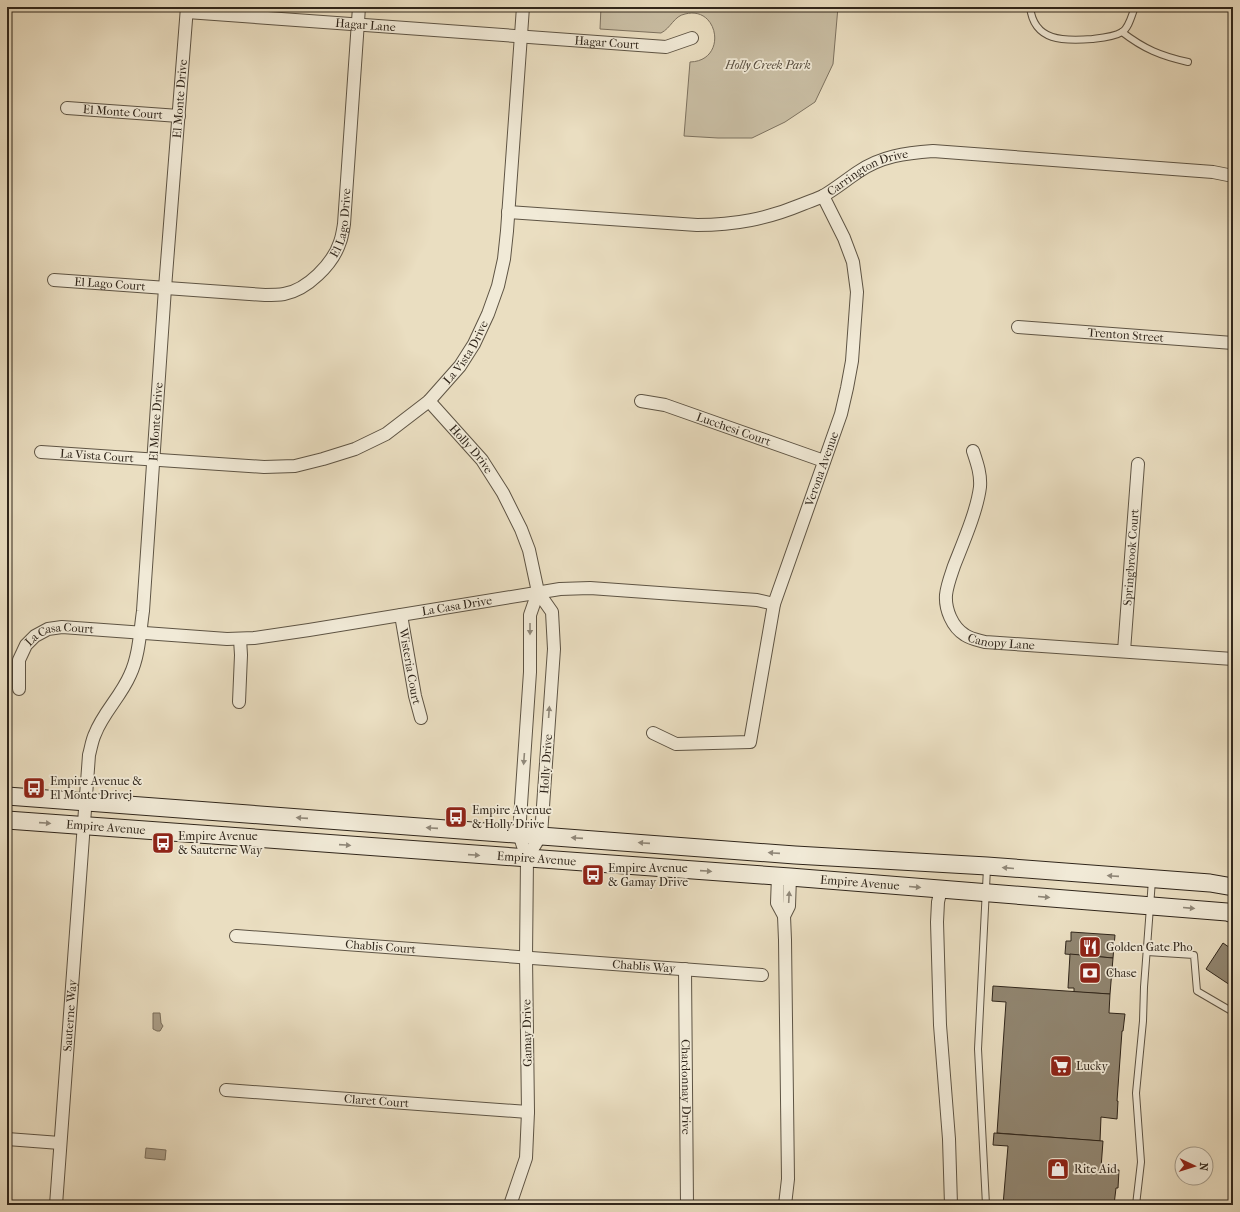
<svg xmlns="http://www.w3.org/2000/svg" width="1240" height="1212" viewBox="0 0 1240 1212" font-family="'IM FELL French Canon',serif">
<rect width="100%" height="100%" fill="#eadec1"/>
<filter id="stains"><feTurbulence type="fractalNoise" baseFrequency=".005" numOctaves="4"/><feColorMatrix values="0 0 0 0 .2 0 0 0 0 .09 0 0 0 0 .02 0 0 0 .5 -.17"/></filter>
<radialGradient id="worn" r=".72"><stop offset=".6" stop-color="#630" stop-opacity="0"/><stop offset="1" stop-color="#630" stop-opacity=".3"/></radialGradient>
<path fill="#cabfa5" stroke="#7d7260" d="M 601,7 L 838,7 L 833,64 L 815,102 L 785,122 L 752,138 L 718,138 L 684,136 L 690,62 C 728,61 719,5 685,14 C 674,16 671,28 661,33 L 600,29 Z"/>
<g fill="#ab9f89" stroke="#7a6f5d">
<polygon points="153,1013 160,1013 161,1023 163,1026 160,1031 157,1031 153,1029"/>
<polygon points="146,1148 166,1150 165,1160 145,1158"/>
</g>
<g fill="#918671" stroke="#30261b">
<polygon points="1071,932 1115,935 1113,958 1065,954 1066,941 1071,941"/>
<polygon points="1223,943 1233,950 1233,987 1206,969"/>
<polygon points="1070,954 1113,958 1110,994 1074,992 1074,988 1068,988"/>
<polygon points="993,986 1110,994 1109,1013 1125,1014 1123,1031 1122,1031 1117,1101 1118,1101 1117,1119 1101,1117 1100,1141 997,1133 1006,1002 992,1001"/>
<polygon points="994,1133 1103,1141 1101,1168 1119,1170 1118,1188 1116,1188 1114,1205 1003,1205 1008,1146 993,1145"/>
</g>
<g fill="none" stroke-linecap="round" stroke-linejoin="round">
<g stroke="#5e5444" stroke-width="8">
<g id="service">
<path d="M 1030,7 C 1034,42 1064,41 1092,39 C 1101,38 1114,37 1122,32 C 1129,28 1132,14 1135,7"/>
<path d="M 1122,32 C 1144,49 1161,56 1188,62"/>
<polyline points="1147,952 1194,955 1197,991 1233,1012"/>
<polyline points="986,1205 978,1049 987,868"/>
<polyline points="1136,1205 1141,1162 1136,1093 1143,1021 1144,987 1152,880"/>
</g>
</g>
<g stroke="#5e5444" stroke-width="14">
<g id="minor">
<path id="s1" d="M 187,12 L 666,47 L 692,38"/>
<path id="s2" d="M 67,108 L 179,116"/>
<path id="s3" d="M 508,212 L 697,225 C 735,225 767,219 803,204 C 810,201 817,199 823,196 C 835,189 846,180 858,172 C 881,156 906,153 933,151 L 1213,172 L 1233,176"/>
<path id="s4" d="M 54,280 L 265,295 C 272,295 278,295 284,294 C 307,290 333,264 340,242 C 342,237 343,230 344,224 L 359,7"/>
<path id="s5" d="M 1018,327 L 1233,343"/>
<path id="s6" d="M 429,401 L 482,460 L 503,493 L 521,529 L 529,550 L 538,592 L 552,612 L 554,649 L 541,835 L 527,858"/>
<path id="s7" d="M 641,401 L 665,405 L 824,461"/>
<path id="s8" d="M 973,451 C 977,463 981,474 980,487 C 977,511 963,543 954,566 C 951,575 947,585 946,595 C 945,609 952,627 965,635 C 971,639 978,640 985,642 L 1233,659"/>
<path id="s9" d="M 41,452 L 264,467 L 295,466 L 323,459 L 355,449 L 386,434 L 429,401 L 460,366 L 474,344 L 488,314 L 498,286 L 504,259 L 507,231 L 523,7"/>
<path id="s10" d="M 401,615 L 415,696 L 421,718"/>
<path id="s11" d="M 1124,651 L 1138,464"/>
<path id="s12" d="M 19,689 L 19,660 L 26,645 L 35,636 L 48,629 L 62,627 L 227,639 L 254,638 L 309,630 L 560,589 L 590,588 L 757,600 L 774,604"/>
<polyline points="239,702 241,655 240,639"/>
<path id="s13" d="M 653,733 L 676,744 L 750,742 L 774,604 L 841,414 L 847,388 L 852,361 L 857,292 L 853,262 L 844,238 L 823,196"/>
<polyline points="778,876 777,903 784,916 785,940 788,1179 785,1205"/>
<polyline points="941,889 938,902 937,922 940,1025 949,1139 951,1205"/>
<polyline points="784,916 789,906 790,877"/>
<path id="s14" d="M 236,936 L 762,975"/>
<path id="s15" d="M 685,969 L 687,1205"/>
<path id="s16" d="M 226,1090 L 528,1112"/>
<polyline points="7,1139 60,1143"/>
<path id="s17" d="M 56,1205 L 89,755 C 91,748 92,740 95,734 C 103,713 121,696 130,675 C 139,656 140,632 143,611 L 165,288 L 187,7"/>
<polyline points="510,1205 526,1158 528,1112 526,957 527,858 519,834 530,672 530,615 538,592"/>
</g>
</g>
<g stroke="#30261b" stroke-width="19">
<g id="secondary">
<polyline points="7,796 795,855 987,866 1210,883 1233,887"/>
<path id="s18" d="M 7,820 L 790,877 L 1227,912 L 1233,914"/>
</g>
</g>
<use href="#service" stroke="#f1ead7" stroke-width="6"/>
<use href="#minor" stroke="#f1ead7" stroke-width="12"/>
<use href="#secondary" stroke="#f1ead7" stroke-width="17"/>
</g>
<defs><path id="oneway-solid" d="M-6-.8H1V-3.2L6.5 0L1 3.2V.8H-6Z"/></defs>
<g fill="#908879">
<use href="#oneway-solid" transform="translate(530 629) rotate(90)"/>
<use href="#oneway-solid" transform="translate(549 712) rotate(-86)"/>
<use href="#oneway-solid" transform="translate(524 759) rotate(94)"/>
<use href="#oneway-solid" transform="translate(302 818) rotate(-176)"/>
<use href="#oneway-solid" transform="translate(45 823) rotate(4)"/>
<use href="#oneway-solid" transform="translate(432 828) rotate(-176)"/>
<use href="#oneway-solid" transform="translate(577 838) rotate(-176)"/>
<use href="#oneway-solid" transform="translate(644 843) rotate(-176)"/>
<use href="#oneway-solid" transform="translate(345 845) rotate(4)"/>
<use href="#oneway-solid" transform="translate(774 853) rotate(-176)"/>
<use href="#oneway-solid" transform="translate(474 855) rotate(4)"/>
<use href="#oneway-solid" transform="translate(1008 868) rotate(-175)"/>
<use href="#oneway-solid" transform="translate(706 871) rotate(4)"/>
<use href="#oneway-solid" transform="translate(1113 876) rotate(-176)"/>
<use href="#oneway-solid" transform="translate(915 887) rotate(5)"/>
<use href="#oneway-solid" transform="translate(789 897) rotate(-87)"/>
<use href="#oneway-solid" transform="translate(1044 897) rotate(5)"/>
<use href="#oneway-solid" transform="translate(1189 908) rotate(5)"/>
</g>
<defs>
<g id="bus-square" transform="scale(1.15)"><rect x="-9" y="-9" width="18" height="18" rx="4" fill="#8f2418" stroke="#f1ead7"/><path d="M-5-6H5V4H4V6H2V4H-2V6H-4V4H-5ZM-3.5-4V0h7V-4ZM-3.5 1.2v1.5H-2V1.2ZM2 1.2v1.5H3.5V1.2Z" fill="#fff"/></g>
<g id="restaurant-square" transform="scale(1.15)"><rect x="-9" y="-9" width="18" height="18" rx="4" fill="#8f2418" stroke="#f1ead7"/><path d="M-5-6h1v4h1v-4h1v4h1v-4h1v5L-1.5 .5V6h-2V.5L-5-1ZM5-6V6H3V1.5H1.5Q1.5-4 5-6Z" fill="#fff"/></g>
<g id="bank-square" transform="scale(1.15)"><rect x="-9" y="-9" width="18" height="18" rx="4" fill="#8f2418" stroke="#f1ead7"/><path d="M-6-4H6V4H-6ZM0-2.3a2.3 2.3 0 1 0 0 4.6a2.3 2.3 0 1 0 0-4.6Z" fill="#fff"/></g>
<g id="supermarket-square" transform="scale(1.15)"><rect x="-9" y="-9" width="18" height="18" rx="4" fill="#8f2418" stroke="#f1ead7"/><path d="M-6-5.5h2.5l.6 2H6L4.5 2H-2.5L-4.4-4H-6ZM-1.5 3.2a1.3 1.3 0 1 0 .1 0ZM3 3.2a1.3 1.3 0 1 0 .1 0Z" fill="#fff"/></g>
<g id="shop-square" transform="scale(1.15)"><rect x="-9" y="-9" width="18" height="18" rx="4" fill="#8f2418" stroke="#f1ead7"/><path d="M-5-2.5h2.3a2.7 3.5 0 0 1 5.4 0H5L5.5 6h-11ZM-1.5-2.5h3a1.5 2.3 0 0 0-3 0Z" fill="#fff"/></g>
</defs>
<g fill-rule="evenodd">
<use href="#bus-square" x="34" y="788"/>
<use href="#bus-square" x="456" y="817"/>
<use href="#bus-square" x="163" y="843"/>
<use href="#bus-square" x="593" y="875"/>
<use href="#restaurant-square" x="1090" y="947"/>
<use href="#bank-square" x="1090" y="973"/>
<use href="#supermarket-square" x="1061" y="1066"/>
<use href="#shop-square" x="1058" y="1169"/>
</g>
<g text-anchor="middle" stroke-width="3.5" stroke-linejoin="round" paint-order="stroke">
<g font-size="12" fill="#30261b" stroke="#f1ead7">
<text dy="4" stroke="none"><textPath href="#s1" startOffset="179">Hagar Lane</textPath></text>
<text dy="4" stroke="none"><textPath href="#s1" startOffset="421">Hagar Court</textPath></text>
<text dy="4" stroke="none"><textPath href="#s17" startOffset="1121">El Monte Drive</textPath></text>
<text dy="4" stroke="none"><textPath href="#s2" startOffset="56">El Monte Court</textPath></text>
<text dy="4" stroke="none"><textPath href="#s3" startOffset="371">Carrington Drive</textPath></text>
<text dy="4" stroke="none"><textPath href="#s4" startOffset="329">El Lago Drive</textPath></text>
<text dy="4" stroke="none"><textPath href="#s4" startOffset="56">El Lago Court</textPath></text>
<text dy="4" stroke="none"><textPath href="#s5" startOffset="108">Trenton Street</textPath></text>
<text dy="4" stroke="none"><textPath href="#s9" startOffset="467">La Vista Drive</textPath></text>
<text dy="4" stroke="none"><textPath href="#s17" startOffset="797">El Monte Drive</textPath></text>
<text dy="4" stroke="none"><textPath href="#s7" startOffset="97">Lucchesi Court</textPath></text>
<text dy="4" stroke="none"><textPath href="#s6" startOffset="64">Holly Drive</textPath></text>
<text dy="4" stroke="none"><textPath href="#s9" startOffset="56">La Vista Court</textPath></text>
<text dy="4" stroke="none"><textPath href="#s13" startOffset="383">Verona Avenue</textPath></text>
<text dy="4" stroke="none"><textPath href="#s11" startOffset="94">Springbrook Court</textPath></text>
<text dy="4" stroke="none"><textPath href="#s12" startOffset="485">La Casa Drive</textPath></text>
<text dy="4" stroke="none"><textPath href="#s12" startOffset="83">La Casa Court</textPath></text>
<text dy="4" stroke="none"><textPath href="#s8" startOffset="234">Canopy Lane</textPath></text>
<text dy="4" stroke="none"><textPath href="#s10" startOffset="52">Wisteria Court</textPath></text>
<text transform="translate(546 764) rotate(-86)" y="4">Holly Drive</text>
<text dy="4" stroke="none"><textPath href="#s18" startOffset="99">Empire Avenue</textPath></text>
<text dy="4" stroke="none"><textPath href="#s18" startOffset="531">Empire Avenue</textPath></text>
<text dy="4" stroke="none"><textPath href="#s18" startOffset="855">Empire Avenue</textPath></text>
<text dy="4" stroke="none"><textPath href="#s14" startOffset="145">Chablis Court</textPath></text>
<text dy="4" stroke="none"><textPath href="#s14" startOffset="409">Chablis Way</textPath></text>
<text dy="4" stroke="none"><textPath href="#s17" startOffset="190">Sauterne Way</textPath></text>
<text transform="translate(527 1033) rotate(-91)" y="4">Gamay Drive</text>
<text dy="4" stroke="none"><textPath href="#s15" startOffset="118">Chardonnay Drive</textPath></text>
<text dy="4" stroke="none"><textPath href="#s16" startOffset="151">Claret Court</textPath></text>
</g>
<g font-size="12" font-style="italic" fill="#564c3e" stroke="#f1ead7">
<text x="768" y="69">Holly Creek Park</text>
</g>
<g font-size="12" fill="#30261b" stroke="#f1ead7" text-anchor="start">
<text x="50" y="785">Empire Avenue &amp;<tspan x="50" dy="14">El Monte Drivej</tspan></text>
<text x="472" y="814">Empire Avenue<tspan x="472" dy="14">&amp; Holly Drive</tspan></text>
<text x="178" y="840">Empire Avenue<tspan x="178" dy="14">&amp; Sauterne Way</tspan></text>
<text x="608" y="872">Empire Avenue<tspan x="608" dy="14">&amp; Gamay Drive</tspan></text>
<text x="1106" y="951">Golden Gate Pho</text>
<text x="1106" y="977">Chase</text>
<text x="1076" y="1070">Lucky</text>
<text x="1074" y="1173">Rite Aid</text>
</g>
</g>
<rect width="1240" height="1212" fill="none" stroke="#eadec1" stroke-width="24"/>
<rect x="8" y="8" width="1224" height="1196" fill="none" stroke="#30261b" stroke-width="2"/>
<rect x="12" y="12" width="1216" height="1188" fill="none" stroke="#30261b"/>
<g transform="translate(1194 1166) rotate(94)"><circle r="19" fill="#f1ead7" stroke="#a49c8c"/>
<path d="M0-3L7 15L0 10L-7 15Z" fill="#8f2418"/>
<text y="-6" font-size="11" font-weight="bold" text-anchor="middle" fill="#30261b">N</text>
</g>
<rect width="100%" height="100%" filter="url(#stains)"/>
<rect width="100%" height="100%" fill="url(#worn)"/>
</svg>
